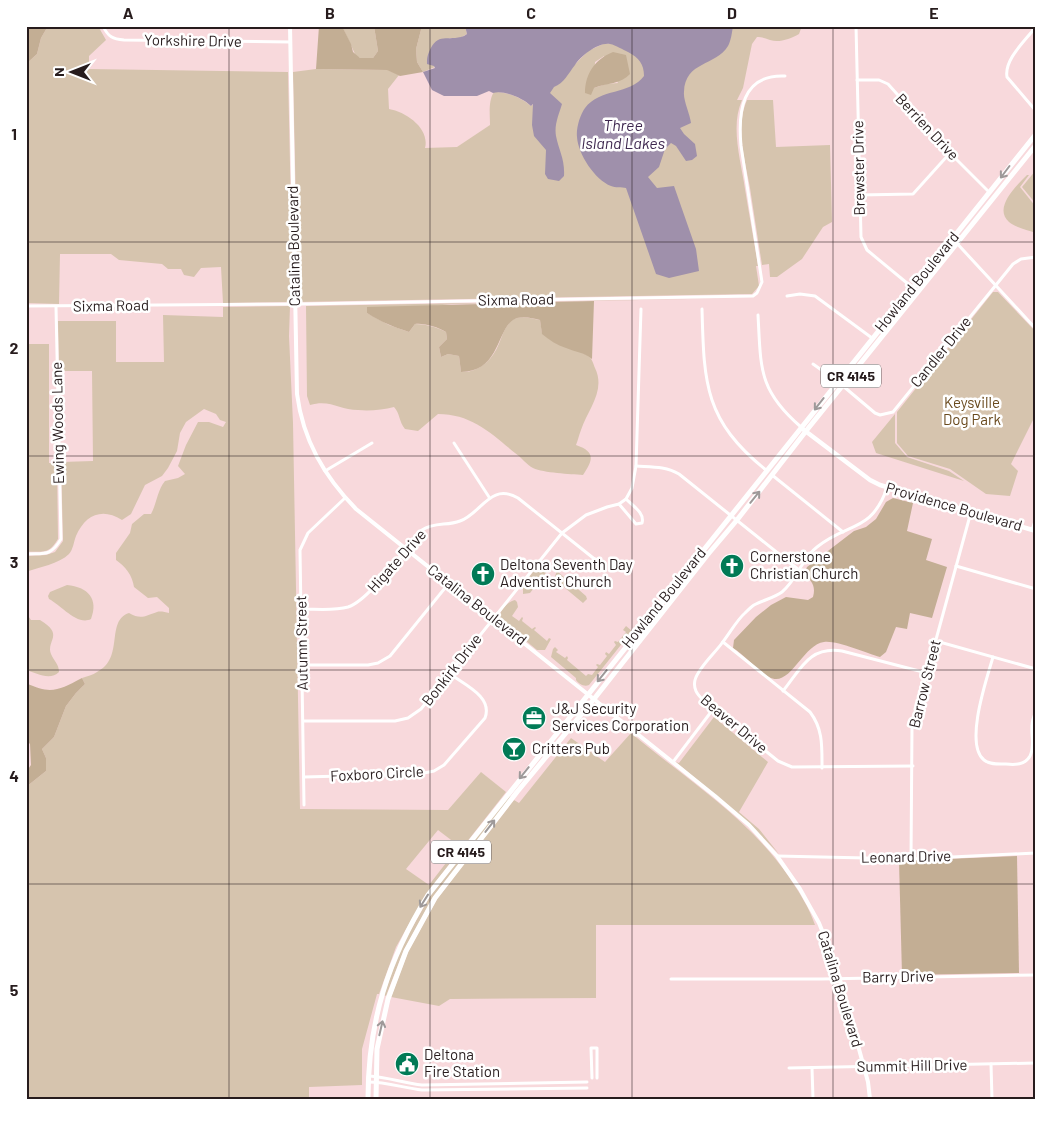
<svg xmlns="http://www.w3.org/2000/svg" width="1062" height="1125" viewBox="0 0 1062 1125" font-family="Barlow,sans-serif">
<rect width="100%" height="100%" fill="#f8d9dc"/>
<g fill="#d6c4ae" fill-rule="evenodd">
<polygon points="48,26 98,26 106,40 89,56 89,69 288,72 293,302 223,303 221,267 201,268 194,277 184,275 181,269 168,269 162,264 119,260 111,254 60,254 59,304 26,303 26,64 37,54 41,38"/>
<polygon points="342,26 374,26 378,51 373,58 360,58 356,56"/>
<polygon points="422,26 465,26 467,34 460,38 449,38 434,66 435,67 423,72 417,62 416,49"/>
<path d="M 728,26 L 802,26 L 799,34 C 790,39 779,43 770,40 C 765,38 762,37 757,37 L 752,44 L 743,88 L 737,100 L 742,100 C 730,127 741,161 745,189 C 749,214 754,240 758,266 L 756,266 L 759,286 L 752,294 L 298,302 L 293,72 L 316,69 L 388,70 L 399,75 L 388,89 L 389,109 C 407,112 430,129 425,148 L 457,147 L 490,125 C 490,115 488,101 494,92 C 506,91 522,98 531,106 L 549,91 L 588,51 L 605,43 L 640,48 L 663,153 L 668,145 L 681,135 L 672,88 ZM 604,56 L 618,83 L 606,84 L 594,88 L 595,62 Z"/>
<path d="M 747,100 L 773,100 L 776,147 L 830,145 L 832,222 L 823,227 L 802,259 L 777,277 L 770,277 L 769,264 L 762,265 C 758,240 754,214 750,188 C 745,160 735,127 747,100 Z"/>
<polygon points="1036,170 1036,204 1022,187"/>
<path d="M 1027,175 L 1029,175 L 1020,187 L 1036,207 L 1036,233 C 1028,230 1016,228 1009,222 C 993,208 1016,186 1027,175 Z"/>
<polygon points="993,292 998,292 1036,332 1036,414 1011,464 1018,471 1010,496 986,494 950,469 908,456 897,443 897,412"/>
<path d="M 736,298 L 452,304 L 367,313 L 389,325 L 409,332 L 415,324 C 425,324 437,327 446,332 L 447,339 L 439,347 L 441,357 L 448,354 L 459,356 L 461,372 C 476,373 489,363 496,350 C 502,340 504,322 517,318 C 524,316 533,319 540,320 L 542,333 C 558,348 570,346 587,355 C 592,358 593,363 595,368 C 606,391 588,409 581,430 C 579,435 578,440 576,445 C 596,452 593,460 583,475 C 570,474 544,473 533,468 C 527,465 521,457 515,453 C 491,433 471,414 438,414 L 418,431 L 405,429 C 399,422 400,413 394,407 C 383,410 369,411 358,410 C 340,410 330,399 310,405 L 307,396 L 306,306 Z"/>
<path d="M 290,306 L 289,336 L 293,423 L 300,809 L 448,810 L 481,772 L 506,792 L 426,894 L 396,947 L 379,994 L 377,994 L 362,1049 L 362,1085 L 309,1087 L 309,1099 L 26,1099 L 26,787 L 46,771 L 46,758 L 42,749 L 54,737 L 66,706 L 76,693 L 85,684 L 82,678 C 87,676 93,675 97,672 C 125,658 105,621 129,613 C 141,620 145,616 157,612 C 160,611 165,612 169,613 L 169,608 L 157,597 L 148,598 L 134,587 C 132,575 126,567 116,560 L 116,553 L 130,533 L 132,524 L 144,514 L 151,514 C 157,503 157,491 165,481 L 178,478 L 185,474 L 178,466 L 186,445 L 198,422 L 209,422 L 223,427 L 226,422 L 220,420 L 216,414 L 204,409 L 186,422 L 180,433 L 177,451 L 168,468 L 162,476 L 145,485 L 131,514 L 122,520 C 102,507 85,515 76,536 C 74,541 73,550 69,554 C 59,564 39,567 26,572 L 26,556 L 46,555 L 55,552 L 63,541 L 61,462 L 93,461 L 92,371 L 59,371 L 58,321 L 116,321 L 116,362 L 164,362 L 163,315 L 223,317 L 223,307 ZM 438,830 L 459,846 L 429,885 L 406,869 Z"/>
<path d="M 26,344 L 49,344 L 49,463 L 57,463 L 58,539 C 48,555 44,551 26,552 Z"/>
<polygon points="895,414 895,443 907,457 949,471 964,481 876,453 872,442"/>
<polygon points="545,562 550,567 548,570 530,593 523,594 523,585 539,564"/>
<polygon points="557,571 586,596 587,599 583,603 559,583 560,580 555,576"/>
<path d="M 67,585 C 88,587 99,599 91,619 C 77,626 61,605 49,599 L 48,596 L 50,592 Z"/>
<path d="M 515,600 L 517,602 L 518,607 L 512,616 L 519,621 L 522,617 L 523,618 L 522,621 L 532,629 L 535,627 L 536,628 L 534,630 L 547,641 L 549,638 L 551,639 L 545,650 L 537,650 L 499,619 C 499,611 508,601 515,600 Z"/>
<path d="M 26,613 L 31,620 L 40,620 C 65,635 46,640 51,654 C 54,661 59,664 59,672 C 50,681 36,673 26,670 Z"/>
<path d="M 626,626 L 632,631 L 589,685 C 584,687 579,684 576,680 L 576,678 L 551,657 L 553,649 L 555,647 L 558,650 L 556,652 L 565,658 L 567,656 L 568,658 L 567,660 L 586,676 L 588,674 L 592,675 L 598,667 L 596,665 L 597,664 L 600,665 L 607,656 L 605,654 L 606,652 L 609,654 L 616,645 L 614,642 L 615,641 L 618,642 L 626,632 L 623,630 Z"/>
<polygon points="714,717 768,762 739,812 759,829 779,854 750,824 676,762 679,763"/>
<path d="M 631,733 C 687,780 747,816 789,877 C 799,892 809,907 815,925 L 596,925 L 596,998 L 450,999 L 439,1006 L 391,997 L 408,952 L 437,899 L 514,800 L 519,803 L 571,738 L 605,762 Z"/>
<polygon points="509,795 511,797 433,897 404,950 386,996 384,995 400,949 430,896"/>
</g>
<g fill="#c3ae94">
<polygon points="26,26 48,26 41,38 37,54 26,64"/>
<polygon points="319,26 342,26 351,44 353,52 360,58 373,58 378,51 374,26 422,26 416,49 417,62 423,72 400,76 387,70 316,69"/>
<path d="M 613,52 L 626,55 L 630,74 C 621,84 607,83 594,88 L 591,95 L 585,93 C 585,74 595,59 613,52 Z"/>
<path d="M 594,301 L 592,359 C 584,352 575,352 566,348 C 557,345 549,340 542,334 L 540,320 C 533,318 524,316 517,318 C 496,325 502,372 461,372 L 459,356 L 448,354 L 441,357 L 439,347 L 447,339 L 446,332 C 437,327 425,323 415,324 L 409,332 C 394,327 381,322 367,313 L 367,307 Z"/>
<path d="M 893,498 L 913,503 L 907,531 L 932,539 L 926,560 L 947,567 L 932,618 L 910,613 L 907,629 L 896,627 L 886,652 L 880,657 C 866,653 836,640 824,642 C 802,645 790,689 769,677 C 756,670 746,656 733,648 L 734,640 L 756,617 L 771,605 L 786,597 L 808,600 L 813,597 C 816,586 812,581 804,574 L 807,567 L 854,531 L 866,527 L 876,519 L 886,502 Z"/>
<path d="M 82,678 L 85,684 L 76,693 L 66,706 L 54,737 L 42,749 L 46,758 L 46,771 L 26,787 L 26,772 L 31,765 L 30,744 L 26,740 L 26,683 C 51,695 59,690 82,678 Z"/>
<polygon points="1017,856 1019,973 902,975 899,861"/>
</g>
<path fill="#9f90ab" d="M 465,26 L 733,26 C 732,32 731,41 728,46 C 716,66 685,61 684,92 C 683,100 690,114 691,123 L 680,128 L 684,134 L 695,144 L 697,156 L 692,160 L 686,161 L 676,146 L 671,143 L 665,149 L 659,167 L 648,177 L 657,188 L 674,186 L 696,249 L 699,271 L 669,278 L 656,274 L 626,188 C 622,187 615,188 611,186 C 595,180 578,154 577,137 C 576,128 580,115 585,108 C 600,88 630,95 644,76 C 644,64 639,58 628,52 C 623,50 616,45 610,44 C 598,42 581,56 575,65 C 568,74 564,83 554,87 L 550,93 L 562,104 C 559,114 554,125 556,136 C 559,151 565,159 564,176 L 559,181 L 548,179 L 545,174 L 546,150 L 534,136 L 532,125 L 533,104 L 531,106 C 523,98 504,90 493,93 L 489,91 L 477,96 L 444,96 L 432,90 L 423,72 L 435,68 L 434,66 L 427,64 C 427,59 427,57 429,52 C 438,31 447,42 464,36 L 467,34 Z"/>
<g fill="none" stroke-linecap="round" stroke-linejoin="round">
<g stroke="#fff" stroke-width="3">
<path d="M 103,26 C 108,37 113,39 124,40 L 290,42"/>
<polyline points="856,26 861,237 867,250 913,288"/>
<polyline points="1030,26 1036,31"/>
<path d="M 1034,29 C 1024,42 1004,60 1007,77 L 1036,111"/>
<polyline points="857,80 879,80 888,84 950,153 989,192"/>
<polyline points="860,195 913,194 950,153"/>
<polyline points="952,238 1036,329"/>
<polyline points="787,296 800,294 815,296 872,338"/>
<path d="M 26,306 L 301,304 L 753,296 L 757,293 L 762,282 L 741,146 C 738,113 741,74 785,76"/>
<path d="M 702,309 C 704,383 704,420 766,470"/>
<path d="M 758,315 C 761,368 758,390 801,427"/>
<polyline points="813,364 837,381"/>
<polyline points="843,386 875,413 880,415 893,412 1013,264 1021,259 1036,257"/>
<polyline points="454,443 489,497"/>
<path d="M 636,466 C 651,467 666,466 679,474 L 799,570"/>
<polyline points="325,471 372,443"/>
<polyline points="772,475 843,532"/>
<path d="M 887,488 C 871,533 848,522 817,547 C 802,558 797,580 782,592 C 774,598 763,600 754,605 C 751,607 748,610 745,613 C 736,621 730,633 722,643 C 715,653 698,668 695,680 C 693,689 697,694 703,700 L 778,761 L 792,767 L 913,766"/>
<path d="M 619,504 L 636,524 L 642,523 C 645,513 633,506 626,499"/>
<polyline points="1032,530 1036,518"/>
<path d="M 26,554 C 45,553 50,557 61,539 L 56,307"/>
<polyline points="956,566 1036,589"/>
<path d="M 302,609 C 317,609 334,611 348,607 C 370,600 405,548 422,530 C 434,522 447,526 460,521 C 481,514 490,482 518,498 L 602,565"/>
<polyline points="936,641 1036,669"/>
<path d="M 723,642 L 810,712 C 823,729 822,746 822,768"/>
<path d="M 993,657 C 987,678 964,744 984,760 C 990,765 999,764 1006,764 C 1015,765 1025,765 1030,756 C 1035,746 1031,736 1032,726 C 1032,720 1034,716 1036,711"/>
<polyline points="303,665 368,665 378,663 390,656 449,583"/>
<path d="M 783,691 C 801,669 809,646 842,651 L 927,673"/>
<polyline points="304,721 395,721 408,718 421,709 562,533 586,515 607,507 619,504 626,499 632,488 636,466 641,309"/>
<polyline points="673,762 714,708"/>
<path d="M 304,777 L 419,774 L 434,771 L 444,765 L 485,718 C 493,697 465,685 450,674"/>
<polyline points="304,805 300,550 308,533 345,498"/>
<polyline points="777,856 911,859 1036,853"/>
<polyline points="911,859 912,727 971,512"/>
<polyline points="671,979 822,979 1036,975"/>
<polyline points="991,1064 992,1099"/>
<polyline points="789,1068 1036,1063"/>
<polyline points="812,1068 813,1099"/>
<path d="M 369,1076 C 387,1077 404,1083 422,1085 L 587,1082"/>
<polyline points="592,1078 591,1048 597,1048 597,1078"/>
<path d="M 368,1082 C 387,1082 404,1088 422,1090 L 587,1088"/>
</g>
<path stroke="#fff" stroke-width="4" d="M 290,26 L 297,394 C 303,440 324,476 356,509 L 715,796 L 749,825 L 777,856 L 800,889 L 819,923 L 836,965 L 868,1082 L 870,1099"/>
<polyline stroke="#fff" stroke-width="4.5" points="804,430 870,480 880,485 1036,531"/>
<g stroke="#fff" stroke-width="5">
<path d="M 368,1099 C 368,1021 388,960 428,895 L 1036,134"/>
<polyline points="376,1099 377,1049 388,999 406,951 435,898 517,792 594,699 709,553 737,520 806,431 1036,145"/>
</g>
</g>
<defs><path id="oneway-shaft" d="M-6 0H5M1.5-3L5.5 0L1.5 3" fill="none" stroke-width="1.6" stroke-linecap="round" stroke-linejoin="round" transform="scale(1.25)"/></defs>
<g stroke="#9e9999">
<use href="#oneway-shaft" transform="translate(1005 172) rotate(127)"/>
<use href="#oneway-shaft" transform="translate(819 404) rotate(128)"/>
<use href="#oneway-shaft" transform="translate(755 497) rotate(-51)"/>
<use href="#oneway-shaft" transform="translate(602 676) rotate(129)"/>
<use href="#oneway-shaft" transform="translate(524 773) rotate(129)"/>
<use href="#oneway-shaft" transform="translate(490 826) rotate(-52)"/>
<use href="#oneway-shaft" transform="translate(424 901) rotate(122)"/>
<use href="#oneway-shaft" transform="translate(381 1028) rotate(-77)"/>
</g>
<path fill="none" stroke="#271c1d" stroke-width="1" stroke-opacity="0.55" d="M 229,26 L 229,1099M 430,26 L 430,1099M 632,26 L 632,1099M 833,26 L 833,1099M 26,242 L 1036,242M 26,456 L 1036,456M 26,670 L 1036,670M 26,884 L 1036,884"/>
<defs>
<g id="church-disc" transform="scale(1.25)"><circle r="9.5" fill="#017a56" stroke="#fff"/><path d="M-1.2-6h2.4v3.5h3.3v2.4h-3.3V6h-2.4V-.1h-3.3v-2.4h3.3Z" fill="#fff"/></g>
<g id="office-disc" transform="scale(1.25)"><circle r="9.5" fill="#017a56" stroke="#fff"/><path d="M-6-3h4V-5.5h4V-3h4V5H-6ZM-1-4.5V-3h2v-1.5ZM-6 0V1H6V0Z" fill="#fff"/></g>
<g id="bar-disc" transform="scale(1.25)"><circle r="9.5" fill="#017a56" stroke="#fff"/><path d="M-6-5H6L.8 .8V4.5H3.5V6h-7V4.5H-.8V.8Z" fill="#fff"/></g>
<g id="civic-disc" transform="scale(1.25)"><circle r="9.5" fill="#017a56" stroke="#fff"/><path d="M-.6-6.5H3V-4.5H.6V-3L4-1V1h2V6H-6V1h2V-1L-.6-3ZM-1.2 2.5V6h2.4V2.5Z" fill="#fff"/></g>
</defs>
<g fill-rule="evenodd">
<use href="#church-disc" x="732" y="566"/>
<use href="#church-disc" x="483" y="574"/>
<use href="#office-disc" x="534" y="718"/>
<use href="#bar-disc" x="514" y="749"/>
<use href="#civic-disc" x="407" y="1064"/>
</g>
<g text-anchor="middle" stroke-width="5" stroke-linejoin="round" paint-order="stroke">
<g fill="#fff" stroke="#686061" stroke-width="1">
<rect x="821" y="364.5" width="60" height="23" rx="4"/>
<rect x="431" y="840.5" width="60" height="23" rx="4"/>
</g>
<g font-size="14" font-weight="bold" fill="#271c1d">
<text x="851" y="381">CR 4145</text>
<text x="461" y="857">CR 4145</text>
</g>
<g font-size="15" fill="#271c1d" stroke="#fff">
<text transform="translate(193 41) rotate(1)" y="5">Yorkshire Drive</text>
<text transform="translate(927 127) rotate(47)" y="5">Berrien Drive</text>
<text transform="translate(859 168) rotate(-91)" y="5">Brewster Drive</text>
<text transform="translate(294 246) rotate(-91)" y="5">Catalina Boulevard</text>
<text transform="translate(917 282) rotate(-51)" y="5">Howland Boulevard</text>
<text transform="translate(516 300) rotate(-1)" y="5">Sixma Road</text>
<text transform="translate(111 306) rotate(-1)" y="5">Sixma Road</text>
<text transform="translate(941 352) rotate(-51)" y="5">Candler Drive</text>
<text transform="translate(58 423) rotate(-91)" y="5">Ewing Woods Lane</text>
<text transform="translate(954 507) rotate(16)" y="5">Providence Boulevard</text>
<text transform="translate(397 561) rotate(-48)" y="5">Higate Drive</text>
<text transform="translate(664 598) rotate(-51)" y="5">Howland Boulevard</text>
<text transform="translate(477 605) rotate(38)" y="5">Catalina Boulevard</text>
<text transform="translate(302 643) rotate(-91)" y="5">Autumn Street</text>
<text transform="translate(452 670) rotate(-52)" y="5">Bonkirk Drive</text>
<text transform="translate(925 684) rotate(-76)" y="5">Barrow Street</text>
<text transform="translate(734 724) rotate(40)" y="5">Beaver Drive</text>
<text transform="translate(377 774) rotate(-3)" y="5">Foxboro Circle</text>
<text transform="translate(906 857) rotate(-1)" y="5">Leonard Drive</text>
<text transform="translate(898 977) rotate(-1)" y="5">Barry Drive</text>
<text transform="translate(840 989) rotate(73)" y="5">Catalina Boulevard</text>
<text transform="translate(912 1066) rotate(-1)" y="5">Summit Hill Drive</text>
</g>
<g font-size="15" fill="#6a4a1e" stroke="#fff">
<text x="972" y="408">Keysville<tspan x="972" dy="17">Dog Park</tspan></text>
</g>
<g font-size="15" fill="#271c1d" stroke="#fff" text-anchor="start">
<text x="750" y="562">Cornerstone<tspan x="750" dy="17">Christian Church</tspan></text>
<text x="500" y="570">Deltona Seventh Day<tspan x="500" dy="17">Adventist Church</tspan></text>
<text x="552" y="714">J&amp;J Security<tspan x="552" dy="17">Services Corporation</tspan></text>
<text x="532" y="754">Critters Pub</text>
<text x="424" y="1060">Deltona<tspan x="424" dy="17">Fire Station</tspan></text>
</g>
<g font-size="16" font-style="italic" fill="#3e274f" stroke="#fff">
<text x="623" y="131">Three<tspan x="623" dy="18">Island Lakes</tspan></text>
</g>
</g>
<rect width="1062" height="1125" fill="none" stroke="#ffffff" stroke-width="55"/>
<g transform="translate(72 72) rotate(270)" stroke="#ffffff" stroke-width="4" paint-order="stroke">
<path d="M0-4L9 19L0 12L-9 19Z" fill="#271c1d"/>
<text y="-8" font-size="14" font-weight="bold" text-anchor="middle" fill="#271c1d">N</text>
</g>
<rect x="28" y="28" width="1006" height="1070" fill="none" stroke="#271c1d" stroke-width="2"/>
<g font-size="16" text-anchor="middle" font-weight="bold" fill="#271c1d">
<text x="128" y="19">A</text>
<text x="330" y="19">B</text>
<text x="531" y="19">C</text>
<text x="732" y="19">D</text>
<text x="934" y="19">E</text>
<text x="14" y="140">1</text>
<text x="14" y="354">2</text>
<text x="14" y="568">3</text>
<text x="14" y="782">4</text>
<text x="14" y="996">5</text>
</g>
</svg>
